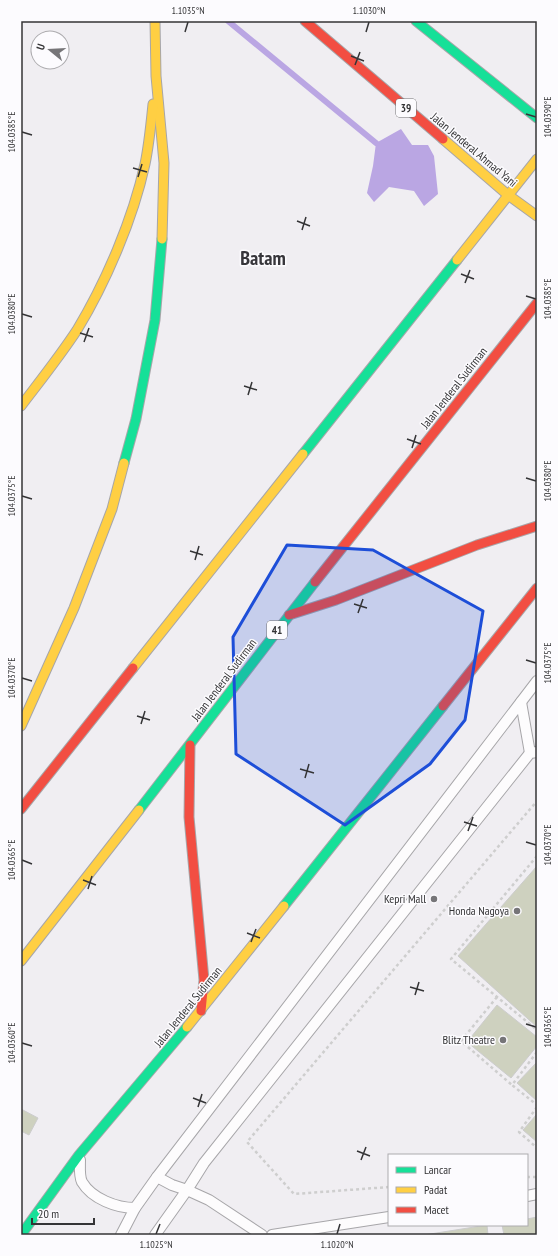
<svg xmlns="http://www.w3.org/2000/svg" width="558" height="1256" viewBox="0 0 558 1256" font-family="'PT Sans Narrow',sans-serif">
<rect width="100%" height="100%" fill="#f0eef2"/>
<polygon fill="#baa6e3" points="401,129 412,145 428,145 434,156 438,194 424,206 414,191 389,187 374,202 367,193 373,166 376,143"/>
<g fill="none" stroke-linecap="round" stroke-linejoin="round">
<polyline stroke="#baa6e3" stroke-width="6" points="228,21 376,143"/>
</g>
<g fill="#ced1bf" stroke="#cccccd">
<polygon points="537,866 537,1027 458,956"/>
<polygon points="497,1005 537,1037 537,1046 511,1078 467,1042"/>
<polygon points="537,1062 537,1101 517,1083"/>
<polygon points="21,1109 38,1118 29,1135 21,1131"/>
<polygon points="537,1114 537,1142 523,1130"/>
<polygon points="537,1217 537,1235 504,1235 502,1225 527,1225 527,1219"/>
<polygon points="487,1225 488,1235 424,1235"/>
</g>
<g fill="none" stroke-linecap="round" stroke-linejoin="round">
<g stroke="#a7a6a9" stroke-width="12">
<g id="lane">
<polyline points="521,702 530,753"/>
<path d="M 80,1160 C 80,1167 79,1176 82,1182 C 92,1199 117,1208 135,1208"/>
<polyline points="527,1196 537,1194"/>
<polyline points="121,1235 135,1208 157,1177 537,681"/>
<polyline points="155,1235 187,1190 172,1185 157,1177"/>
<polyline points="262,1235 209,1200 187,1190 204,1163 530,753 537,752"/>
<polyline points="272,1235 389,1217"/>
</g>
</g>
<g stroke="#a7a6a9" stroke-width="11">
<g id="fast">
<polyline points="416,21 537,118"/>
<polyline points="303,454 457,260"/>
<polyline points="124,463 136,419 155,320 162,239"/>
<polyline points="139,810 315,582"/>
<polyline points="284,906 443,706"/>
<polyline points="21,1235 79,1155 187,1027"/>
</g>
</g>
<g stroke="#a7a6a9" stroke-width="11">
<g id="slow">
<polyline points="155,21 156,76 164,163 162,239"/>
<polyline points="443,139 508,195 537,216"/>
<polyline points="457,260 537,159"/>
<path d="M 21,406 C 40,381 60,356 77,330 C 106,282 133,219 145,164 C 149,145 151,124 153,104"/>
<polyline points="133,668 303,454"/>
<polyline points="21,726 74,608 112,509 124,463"/>
<polyline points="21,961 139,810"/>
<polyline points="187,1027 284,906"/>
</g>
</g>
<g stroke="#a7a6a9" stroke-width="11">
<g id="jam">
<polyline points="305,21 443,139"/>
<polyline points="315,582 537,303"/>
<polyline points="289,615 336,600 477,545 537,526"/>
<polyline points="443,706 537,588"/>
<polyline points="190,745 189,817 204,980 201,1011"/>
<polyline points="21,809 133,668"/>
</g>
</g>
<g stroke="#cecece" stroke-width="2.5" stroke-dasharray="3 3" stroke-linecap="butt">
<polyline points="537,856 451,959 537,1030"/>
<polyline points="497,997 461,1041 512,1085"/>
<polyline points="537,1052 512,1085 537,1105"/>
<polyline points="537,1107 519,1132 537,1148"/>
<polyline points="527,1177 537,1177"/>
<polyline points="389,1187 294,1194 247,1142 537,801"/>
</g>
<use href="#lane" stroke="#fdfcfd" stroke-width="10"/>
<use href="#fast" stroke="#16e098" stroke-width="9"/>
<use href="#slow" stroke="#ffcf43" stroke-width="9"/>
<use href="#jam" stroke="#f24e42" stroke-width="9"/>
</g>
<path fill="#1d4ed8" fill-opacity="0.2" stroke="#1d4ed8" stroke-width="3" stroke-linejoin="round" d="M 287,545 L 373,550 L 483,611 L 465,720 L 430,764 L 345,825 L 236,754 L 233,637 Z"/>
<path fill="none" stroke="#343436" stroke-width="1.5" d="M 185,32 L 188,22M 366,32 L 369,22M 351,56 L 364,61M 355,65 L 360,52M 526,114 L 536,117M 22,132 L 32,135M 133,168 L 147,172M 138,177 L 142,164M 297,221 L 310,226M 302,230 L 306,217M 461,274 L 474,279M 465,283 L 470,270M 526,296 L 536,299M 22,314 L 32,317M 80,333 L 93,337M 84,342 L 89,328M 244,386 L 257,390M 248,395 L 252,382M 407,439 L 421,444M 412,448 L 416,435M 526,478 L 536,481M 22,496 L 32,499M 190,551 L 203,555M 195,560 L 199,546M 354,604 L 367,608M 358,613 L 363,599M 526,660 L 536,663M 22,678 L 32,681M 137,716 L 150,720M 141,724 L 145,711M 300,769 L 314,773M 305,778 L 309,764M 464,822 L 477,826M 468,831 L 473,817M 526,842 L 536,845M 22,860 L 32,864M 83,880 L 96,885M 88,889 L 92,876M 247,933 L 260,938M 251,942 L 256,929M 410,987 L 424,991M 415,995 L 419,982M 526,1024 L 536,1027M 22,1043 L 32,1046M 193,1098 L 206,1103M 198,1107 L 202,1094M 357,1151 L 370,1156M 361,1160 L 366,1147M 156,1234 L 160,1224M 337,1234 L 340,1224"/>
<g fill="#767578" stroke="#fcfbfe" stroke-width="1.5">
<circle cx="434" cy="899" r="4"/>
<circle cx="517" cy="911" r="4"/>
<circle cx="503" cy="1040" r="4"/>
</g>
<g text-anchor="middle" stroke-width="3" stroke-linejoin="round" paint-order="stroke">
<g fill="#fcfbfe" stroke="#707072" stroke-width="1">
<rect x="396" y="99" width="20" height="18" rx="3"/>
<rect x="267" y="621" width="20" height="18" rx="3"/>
</g>
<g font-size="11" font-weight="bold" fill="#343436">
<text x="406" y="112">39</text>
<text x="277" y="634">41</text>
</g>
<g font-size="12" fill="#343436" stroke="#fcfbfe">
<text transform="translate(474 150) rotate(40)" y="4">Jalan Jenderal Ahmad Yani</text>
<text transform="translate(454 388) rotate(-52)" y="4">Jalan Jenderal Sudirman</text>
<text transform="translate(224 680) rotate(-53)" y="4">Jalan Jenderal Sudirman</text>
<text transform="translate(188 1007) rotate(-51)" y="4">Jalan Jenderal Sudirman</text>
</g>
<g font-size="12" fill="#343436" stroke="#fcfbfe" text-anchor="end">
<text x="426" y="903">Kepri Mall</text>
<text x="509" y="915">Honda Nagoya</text>
<text x="495" y="1044">Blitz Theatre</text>
</g>
<g font-size="20" font-weight="bold" fill="#37363b" stroke="#fcfbfe">
<text x="263" y="265">Batam</text>
</g>
</g>
<rect width="558" height="1256" fill="none" stroke="#fcfbfe" stroke-width="44"/>
<rect x="388" y="1154" width="140" height="72" fill="#fcfbfe" stroke="#acabae"/>
<rect x="396" y="1167" width="20" height="6" fill="#16e098" stroke="#acabae"/>
<text x="424" y="1174" font-size="12" fill="#343436">Lancar</text>
<rect x="396" y="1187" width="20" height="6" fill="#ffcf43" stroke="#acabae"/>
<text x="424" y="1194" font-size="12" fill="#343436">Padat</text>
<rect x="396" y="1207" width="20" height="6" fill="#f24e42" stroke="#acabae"/>
<text x="424" y="1214" font-size="12" fill="#343436">Macet</text>
<g transform="translate(50 50) rotate(288)"><circle r="19" fill="#fcfbfe" stroke="#acabae"/>
<path d="M0-3L7 15L0 10L-7 15Z" fill="#767578"/>
<text y="-6" font-size="11" font-weight="bold" text-anchor="middle" fill="#343436">U</text>
</g>
<path d="M32 1218v6h62v-6" fill="none" stroke="#343436" stroke-width="2"/>
<text x="38" y="1218" font-size="12" fill="#343436" stroke="#fcfbfe" stroke-width="3" paint-order="stroke">20 m</text>
<rect x="22" y="22" width="514" height="1212" fill="none" stroke="#343436" stroke-width="1.5"/>
<g font-size="10" text-anchor="middle" fill="#343436">
<text x="188" y="14">1.1035°N</text>
<text x="369" y="14">1.1030°N</text>
<text transform="translate(547 117) rotate(-90)" y="4">104.0390°E</text>
<text transform="translate(11 132) rotate(-90)" y="4">104.0385°E</text>
<text transform="translate(547 299) rotate(-90)" y="4">104.0385°E</text>
<text transform="translate(11 314) rotate(-90)" y="4">104.0380°E</text>
<text transform="translate(547 481) rotate(-90)" y="4">104.0380°E</text>
<text transform="translate(11 496) rotate(-90)" y="4">104.0375°E</text>
<text transform="translate(547 663) rotate(-90)" y="4">104.0375°E</text>
<text transform="translate(11 678) rotate(-90)" y="4">104.0370°E</text>
<text transform="translate(547 845) rotate(-90)" y="4">104.0370°E</text>
<text transform="translate(11 860) rotate(-90)" y="4">104.0365°E</text>
<text transform="translate(547 1027) rotate(-90)" y="4">104.0365°E</text>
<text transform="translate(11 1043) rotate(-90)" y="4">104.0360°E</text>
<text x="156" y="1248">1.1025°N</text>
<text x="337" y="1248">1.1020°N</text>
</g>
</svg>
